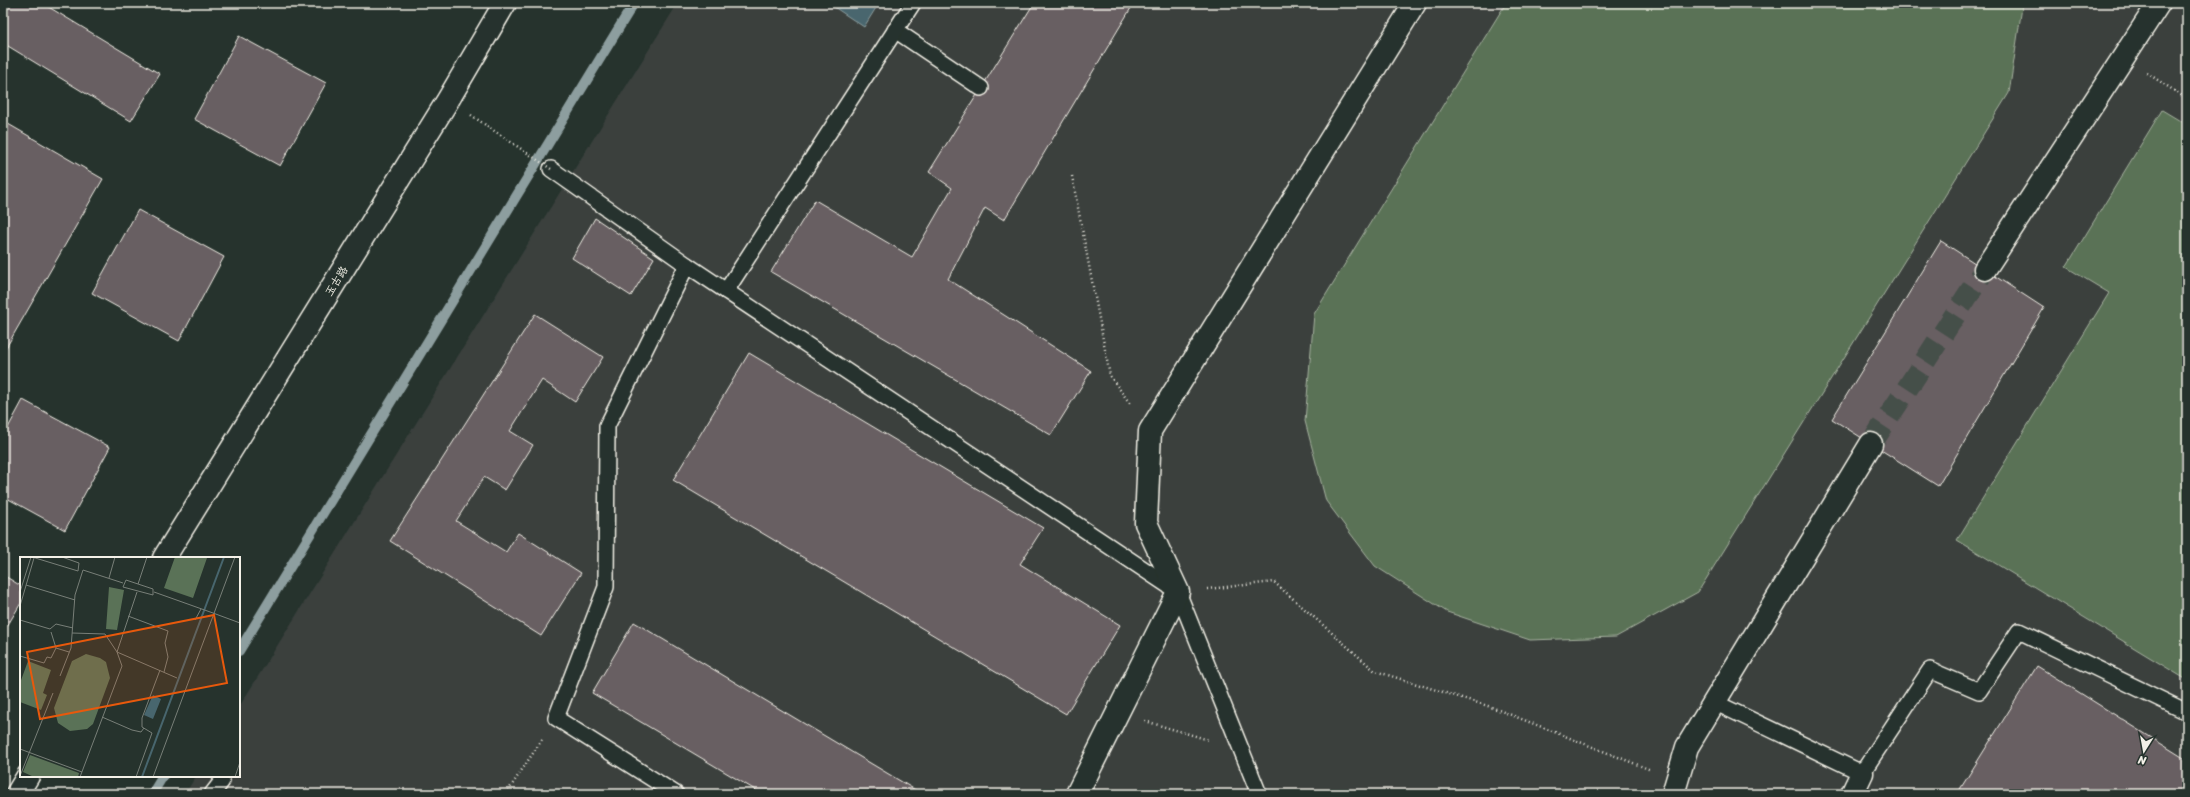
<svg xmlns="http://www.w3.org/2000/svg" width="2190" height="797" viewBox="0 0 2190 797" font-family="Sriracha,'LXGW WenKai TC',sans-serif">
<rect width="100%" height="100%" fill="#26332d"/>
<filter id="ink" filterUnits="userSpaceOnUse"><feTurbulence type="fractalNoise" baseFrequency=".025" numOctaves="2"/><feDisplacementMap in="SourceGraphic" scale="8" xChannelSelector="R" yChannelSelector="G"/><feConvolveMatrix kernelMatrix="1 2 1 2 8 2 1 2 1" color-interpolation-filters="sRGB"/></filter>
<g filter="url(#ink)">
<polygon fill="#3a403d" points="678,3 2187,3 2187,794 185,794 196,776 239,776 239,707"/>
<g fill="#5a7257" stroke="#a7b2a0">
<polygon points="1506,3 2021,3 2022,7 2009,93 1698,592 1616,637 1530,640 1447,612 1375,566 1326,501 1305,421 1314,314"/>
<polygon points="2162,110 2187,125 2187,680 1957,540 2109,293 2066,267"/>
</g>
<polygon fill="#48666e" stroke="#8d9e9f" points="828,3 879,3 864,27"/>
<g fill="none" stroke-linecap="round" stroke-linejoin="round">
<g stroke="#8d9e9f" stroke-width="10">
<polyline points="239,651 634,3"/>
<polyline points="152,794 163,776"/>
</g>
</g>
<g fill="#685e62" stroke="#f4f1e8">
<polygon points="3,3 42,3 160,74 131,121 3,43"/>
<polygon points="1034,3 1134,3 1004,220 985,208 948,279 1091,371 1051,435 771,272 815,200 912,257 952,188 929,172"/>
<polygon points="239,36 326,83 280,166 194,119"/>
<polygon points="3,121 103,179 3,353"/>
<polygon points="138,210 224,257 179,341 92,293"/>
<polygon points="595,218 654,258 631,296 572,258"/>
<polygon points="1941,241 2044,308 1938,486 1832,419"/>
<polygon points="535,314 603,357 575,402 542,380 510,431 533,445 505,490 484,477 456,521 506,552 518,533 581,573 541,636 390,541"/>
<polygon points="749,353 1043,528 1020,564 1120,625 1066,714 673,480"/>
<polygon points="23,400 110,447 65,530 3,496 3,437"/>
<polygon points="3,575 21,586 21,603 3,633"/>
<polygon points="634,622 922,794 762,794 592,693"/>
<polygon points="2037,666 2187,760 2187,794 1957,794"/>
</g>
<g fill="none" stroke-linecap="round" stroke-linejoin="round">
<polyline stroke="#455049" stroke-width="22" stroke-dasharray="22 11" stroke-linecap="butt" points="1871,444 1985,269"/>
<g stroke="#f4f1e8" stroke-width="18">
<g id="service">
<polyline points="895,30 981,88"/>
<polyline points="551,169 687,265 1178,592 1259,794"/>
<polyline points="726,291 913,3"/>
<polyline points="1714,702 1862,773 1930,670 1979,691 2019,631 2187,712"/>
<polyline points="212,794 222,781"/>
<polyline points="676,794 556,718 606,587 607,426 687,265"/>
</g>
</g>
<g stroke="#f4f1e8" stroke-width="25">
<polyline id="pedestrian" points="1852,794 1862,773"/>
</g>
<g stroke="#f4f1e8" stroke-width="25">
<g id="minor">
<polyline points="1985,269 2159,3"/>
<polyline points="1077,794 1178,592 1146,523 1150,431 1415,3"/>
<polyline points="1673,794 1687,747 1871,444"/>
</g>
</g>
<g stroke="#f4f1e8" stroke-width="25">
<g id="secondary">
<polyline points="164,558 448,100 505,3"/>
<polyline points="17,794 28,776"/>
</g>
</g>
<g stroke="#f4f1e8" stroke-width="2.5" stroke-dasharray="1 3" stroke-linecap="butt">
<polyline points="2147,73 2187,99"/>
<polyline points="471,115 487,126"/>
<polyline points="1072,176 1110,376 1131,405"/>
<polyline points="1207,589 1274,582 1375,671 1491,707 1651,770"/>
<polyline points="1145,721 1209,740"/>
<polyline points="506,794 543,738"/>
</g>
<use href="#service" stroke="#26332d" stroke-width="15"/>
<use href="#pedestrian" stroke="#26332d" stroke-width="22"/>
<use href="#minor" stroke="#26332d" stroke-width="22"/>
<use href="#secondary" stroke="#26332d" stroke-width="22"/>
<polyline stroke="#f4f1e8" stroke-width="2.5" stroke-dasharray="1 3" stroke-linecap="butt" points="487,126 551,169"/>
</g>
</g>
<g text-anchor="middle" stroke-width="3.5" stroke-linejoin="round" paint-order="stroke">
<g font-size="11" fill="#f4f1e8" stroke="#26332d">
<text transform="translate(336 281) rotate(-58)" y="4">玉古路</text>
</g>
</g>
<g transform="translate(20 557)">
<rect width="220" height="220" fill="#26332d"/>
<path d="M 155,0 L 187,1 L 173,41 L 144,31 ZM 89,30 L 104,33 L 97,73 L 86,72 ZM 66,97 L 80,101 L 86,105 L 90,121 L 73,167 L 67,172 L 50,174 L 38,166 L 34,151 L 52,104 ZM 8,104 L 31,113 L 23,136 L 27,138 L 21,153 L 0,145 L 0,126 ZM 10,198 L 59,216 L 58,220 L 14,220 L 3,215 Z" fill="#5a7257"/>
<path d="M 133,138 L 141,142 L 133,162 L 124,158 Z" fill="#48666e"/>
<path fill="none" stroke="#48666e" stroke-width="2" d="M 122,220 L 204,0"/>
<path fill="none" stroke="#787f78" stroke-width="1" d="M 12,0 L 58,14 L 59,6 L 42,0M 63,13 L 103,26M 89,21 L 95,0M 106,23 L 133,32 L 133,38 L 103,30 ZM 118,27 L 127,0M 6,28 L 55,43M 0,35 L 11,0M 134,35 L 193,56M 0,49 L 14,1M 193,56 L 220,66M 108,59 L 148,74 L 145,86 L 148,100 L 144,115M 0,63 L 30,72 L 36,67 L 53,71M 175,63 L 181,52M 31,75 L 36,91M 52,76 L 85,77 L 97,95 L 157,121M 0,99 L 24,106 L 27,100 L 31,101 L 36,91 L 49,95M 40,119 L 51,91 L 55,38 L 63,13M 82,160 L 112,173 L 121,175 L 124,171M 0,192 L 62,215M 0,219 L 33,136M 60,220 L 102,109 L 97,95 L 117,35M 116,220 L 132,176 L 122,170 L 122,161 L 140,113M 133,220 L 215,0M 215,220 L 220,205"/>
<path fill="#e8590c" fill-opacity="0.15" stroke="#e8590c" stroke-width="2" d="M 194,58 L 207,126 L 20,162 L 7,95 Z"/>
<rect width="220" height="220" fill="none" stroke="#f4f1e8" stroke-width="2"/>
</g>
<rect width="2190" height="797" fill="none" stroke="#26332d" stroke-width="16"/>
<rect x="8" y="8" width="2174" height="781" fill="none" stroke="#f4f1e8" stroke-width="1.5" filter="url(#ink)"/>
<g transform="translate(2144 751) rotate(191)" stroke="#26332d" stroke-width="3" paint-order="stroke">
<path d="M0-3L7 15L0 10L-7 15Z" fill="#f4f1e8"/>
<text y="-6" font-size="11" font-weight="bold" text-anchor="middle" fill="#f4f1e8">N</text>
</g>
</svg>
